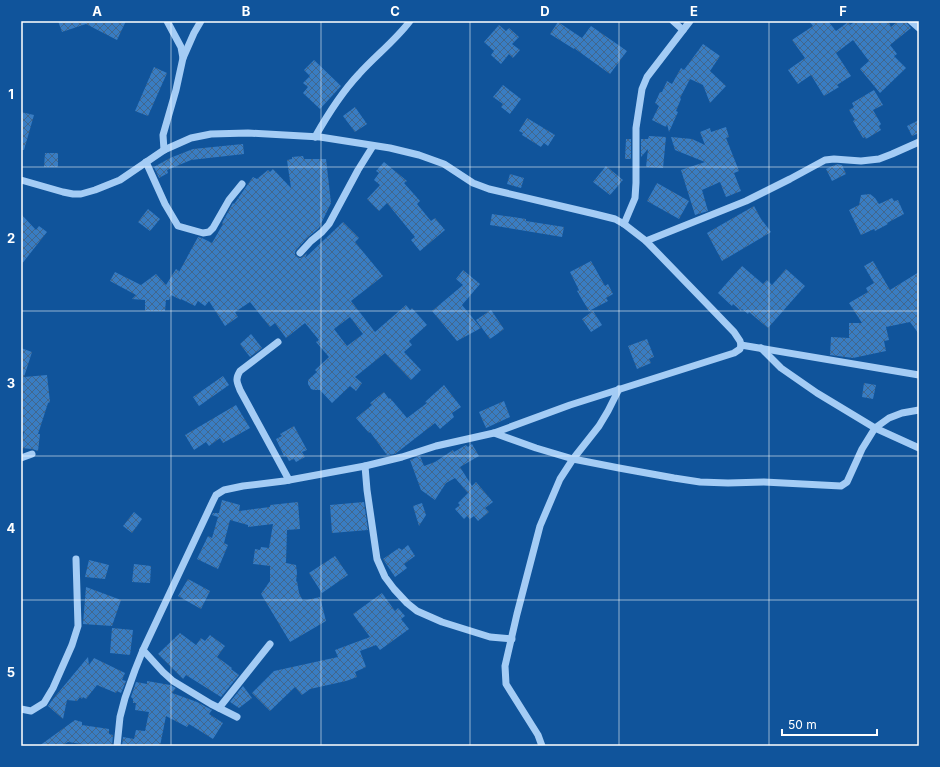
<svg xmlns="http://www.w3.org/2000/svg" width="940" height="767" viewBox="0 0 940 767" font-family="Inter,sans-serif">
<defs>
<pattern id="building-cross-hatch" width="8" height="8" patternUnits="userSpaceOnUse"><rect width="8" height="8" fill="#397dc3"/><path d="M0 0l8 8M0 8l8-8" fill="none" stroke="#42678d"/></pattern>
</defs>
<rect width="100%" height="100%" fill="#10549b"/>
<g fill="url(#building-cross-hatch)" fill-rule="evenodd">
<polygon points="58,21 126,21 117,40 86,24 62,32"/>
<polygon points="809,21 828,21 836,31 848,22 850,25 856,21 888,21 891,27 898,21 905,21 911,28 890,45 897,54 894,56 906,68 880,93 860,69 869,61 853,40 836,53 851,76 837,85 839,87 824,96 811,75 798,84 788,70 805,58 792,40 813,26"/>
<polygon points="558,22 582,38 591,26 627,51 610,74 574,48 574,49 550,34"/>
<polygon points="499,25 506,31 509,28 519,37 512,44 520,50 513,58 509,54 501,64 491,55 494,51 484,42"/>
<polygon points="703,44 720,56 710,71 726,86 710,103 703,85 690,79 680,98 681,99 676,111 678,112 669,132 667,124 666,127 652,120 659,106 655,103 660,92 662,92 667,81 672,84 681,68 684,70"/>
<polygon points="314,60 341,86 320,109 303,93 308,87 303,83 310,76 304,70"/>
<polygon points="154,67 167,73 148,116 135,111"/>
<polygon points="503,85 521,99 510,114 501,107 503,104 493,97"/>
<polygon points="874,90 883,105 873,110 881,124 879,126 881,130 866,139 865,137 863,138 853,121 855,120 849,110 854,107 852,103"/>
<polygon points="355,107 367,124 355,132 343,116"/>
<polygon points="21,112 34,115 24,150 21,150"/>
<polygon points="527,118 555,135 548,146 544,143 541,147 522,135 523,133 519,131"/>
<polygon points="919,120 919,133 912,136 907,126"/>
<polygon points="726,127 729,137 726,138 739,171 734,173 741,191 726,197 720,182 702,190 708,211 695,215 681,170 705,162 675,150 671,137 692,139 705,145 700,132 710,128 711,132"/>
<polygon points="649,136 666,137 663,168 646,167 648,149 641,157 641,139 648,139"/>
<polygon points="626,139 631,139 631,159 625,159"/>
<polygon points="243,144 244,154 191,160 167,170 168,173 159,178 154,167 170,158 193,149"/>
<polygon points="45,153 58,153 58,167 44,167"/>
<path d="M 303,156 L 304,159 L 326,159 L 331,203 L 319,228 L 307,238 L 296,250 L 295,252 L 295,255 L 299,258 L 301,258 L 307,253 L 305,258 L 343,222 L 359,238 L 355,242 L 383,276 L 351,301 L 375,332 L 406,305 L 410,310 L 412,308 L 427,325 L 409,341 L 412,345 L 404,352 L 421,370 L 411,380 L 385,353 L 355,377 L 362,383 L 356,391 L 350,386 L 332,403 L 320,390 L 314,390 L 311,389 L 308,384 L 308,380 L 317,372 L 315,370 L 329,357 L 316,342 L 319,340 L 305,323 L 286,338 L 275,323 L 270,327 L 250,302 L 235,312 L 238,317 L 225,326 L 209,301 L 205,306 L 198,301 L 195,306 L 181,299 L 181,300 L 171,295 L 169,300 L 166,300 L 165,311 L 145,311 L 145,300 L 132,299 L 136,295 L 110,281 L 115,272 L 141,285 L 156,274 L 166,285 L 176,269 L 179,271 L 178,274 L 198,237 L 202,238 L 212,243 L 223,224 L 222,223 L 233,203 L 234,204 L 253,177 L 257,179 L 268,170 L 270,172 L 273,169 L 291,188 L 287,160 L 292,159 L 292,157 ZM 350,317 L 363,334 L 347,346 L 334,329 Z"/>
<polygon points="384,162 407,181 404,183 420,201 417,204 431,221 435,218 445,230 420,251 411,240 415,237 387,203 379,211 367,199 380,185 374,180 379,173 376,171"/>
<polygon points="837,164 842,165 846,174 832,181 826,169"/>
<polygon points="606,166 623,180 610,195 593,182"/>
<polygon points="510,174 524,178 521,188 507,184"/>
<polygon points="657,183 689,201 679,219 647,201"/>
<polygon points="870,194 875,198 879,204 892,198 894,201 898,200 904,214 887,223 888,224 875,231 874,229 861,235 849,210 859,205 861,195"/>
<polygon points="754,206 761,219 771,232 722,261 707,233"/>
<polygon points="148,209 160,219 150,231 138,222"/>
<polygon points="21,214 36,230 39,226 47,232 21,265"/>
<polygon points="492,214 526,219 526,221 564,227 562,237 490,225"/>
<polygon points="591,261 605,286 608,284 613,294 606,298 608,301 589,311 577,291 579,290 570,272"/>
<polygon points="873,261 890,290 919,272 919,334 910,322 886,327 889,340 884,341 886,351 853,358 830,355 831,337 849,338 849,323 862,323 849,303 868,292 866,288 874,283 864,266"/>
<polygon points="742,266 763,284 767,280 772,285 786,269 805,286 768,328 749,312 748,314 742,309 741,311 733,304 732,306 718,293"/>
<polygon points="463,270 480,284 462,305 481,328 457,341 432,311 463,285 456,279"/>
<polygon points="491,310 504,329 490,339 476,320"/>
<polygon points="593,311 602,325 591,332 582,319"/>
<polygon points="251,334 262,348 250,357 240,344"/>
<polygon points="647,339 654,357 649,359 651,363 637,369 628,346"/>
<polygon points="21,348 32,352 24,377 47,375 50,402 48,403 38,434 40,434 38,451 32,449 21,448 24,432 21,431"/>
<polygon points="223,376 229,385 199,406 193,397"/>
<polygon points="864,383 876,385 873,399 862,397"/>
<polygon points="444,385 461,407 452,413 454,417 440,429 435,423 395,454 387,455 370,432 369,433 356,418 372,405 370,403 384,392 389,399 390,398 407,418 427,403 425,402"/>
<polygon points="504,401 510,417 486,428 479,412"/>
<polygon points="236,405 250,428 223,443 220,438 209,446 206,442 194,450 185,435"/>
<polygon points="294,426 307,450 302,452 305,457 296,462 294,459 289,461 286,455 284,456 276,439 282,436 280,434"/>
<polygon points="472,444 479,456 460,467 472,486 476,482 493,502 485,508 489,512 478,521 474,516 470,519 467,516 464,519 455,509 460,505 458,503 468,493 455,478 446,483 435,500 421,490 410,460 420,456 424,466 435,462 453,450 454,452 466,445 468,447"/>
<polygon points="222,500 240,505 239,511 270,507 270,505 298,502 300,529 287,530 286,563 296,565 297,573 296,582 297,581 299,593 303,601 320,597 326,621 290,642 261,594 270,581 270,566 253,564 255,549 260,550 261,547 269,548 273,524 248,527 248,525 230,520 224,543 228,545 218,569 197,559 208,536 212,538 218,517 212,515 213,513 219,513"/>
<polygon points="364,502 368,530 332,533 330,505"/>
<polygon points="422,503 426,515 419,526 413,506"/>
<polygon points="134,512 142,519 132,533 123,526"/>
<polygon points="408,545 415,556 404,564 407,568 395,577 383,559 399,548 402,550"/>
<polygon points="335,556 348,575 322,593 309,573"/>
<polygon points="89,560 109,565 105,579 85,577"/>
<polygon points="134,564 151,566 150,583 132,582"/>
<polygon points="188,579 210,591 201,609 178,596"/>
<polygon points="86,587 121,600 112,626 83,624"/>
<polygon points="382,593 395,611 398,608 405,616 401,619 409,629 380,650 376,645 360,651 366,667 355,672 357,677 346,681 310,689 302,695 295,687 270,711 252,693 274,671 338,657 335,650 370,637 353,614"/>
<polygon points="112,628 133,630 130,655 110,653"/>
<polygon points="180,633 196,645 201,638 205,641 210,635 225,646 217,657 232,668 231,669 239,675 221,697 186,675 183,679 158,654"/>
<polygon points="88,657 89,665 94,658 125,673 122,680 126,681 121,693 117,691 116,693 97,685 86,699 83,697 82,699 80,697 77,701 67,700 63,719 48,706 53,699"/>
<polygon points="147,681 170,685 176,688 172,693 197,702 212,710 209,714 223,723 213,739 189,724 187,727 166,716 160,746 122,746 123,737 134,739 136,730 145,731 149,712 135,710 136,703 133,703 133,699 131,697 136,682 147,684"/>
<polygon points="243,686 252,698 239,708 230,702"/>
<polygon points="75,720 82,722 82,725 109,729 109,734 113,735 112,746 96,746 68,742 61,746 39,746"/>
</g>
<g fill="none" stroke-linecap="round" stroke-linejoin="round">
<g stroke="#a4ccf5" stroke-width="7">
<polyline points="167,21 181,47 183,58"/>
<polyline points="673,21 683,30"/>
<polyline points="911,21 919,28"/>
<path d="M 315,137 C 328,114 341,93 359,74 C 375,56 395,41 410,21"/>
<polyline points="164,150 163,135 176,90 183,58 194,33 201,21"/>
<polyline points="146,162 165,204 178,226 203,233 209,232 213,228 229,200 242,184"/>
<polyline points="21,180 63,192 73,194 81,194 95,190 120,180 164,150 191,138 211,134 248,133 320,137 390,148 419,155 444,164 473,183 489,189 595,214 615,219 624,224 646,241 708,305 734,332 740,341 741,345 740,349 734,353 570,405 494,433 436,446 402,457 365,466 284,481 243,486 224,490 216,495 213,501 143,650 135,670 125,698 120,717 117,746"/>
<polyline points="624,224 635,198 636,183 636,128 642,89 647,77 690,21"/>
<polyline points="646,241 746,201 790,179 825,160 834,159 861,161 879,159 892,154 919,142"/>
<polyline points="300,253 311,241 322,232 329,224 358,170 373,146"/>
<path d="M 278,342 L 240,371 C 235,379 237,382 240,390 L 289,480"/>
<polyline points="741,345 919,375"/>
<polyline points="761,348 781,368 817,393 875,428 919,448"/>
<polyline points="494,433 536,448 573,459 619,468 674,478 700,482 728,483 764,482 841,486 847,482 862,449 875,428 889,418 902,413 919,410"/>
<polyline points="21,458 32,454"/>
<polyline points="365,466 367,490 377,559 385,577 394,589 407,603 417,611 442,622 490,637 512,639"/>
<polyline points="143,650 163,672 173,681 211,704 237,717"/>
<polyline points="219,708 270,644"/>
<polyline points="21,709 31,711 44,703 53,688 72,645 78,626 76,559"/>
<polyline points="542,746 538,735 506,684 505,666 517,614 540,526 560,479 573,459 599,426 608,411 619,389"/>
</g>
</g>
<path fill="none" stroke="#fff" stroke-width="1" stroke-opacity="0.55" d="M 171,21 L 171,746M 321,21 L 321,746M 470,21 L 470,746M 619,21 L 619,746M 769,21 L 769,746M 21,167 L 919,167M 21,311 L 919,311M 21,456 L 919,456M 21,600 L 919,600"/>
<rect width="940" height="767" fill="none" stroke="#10549b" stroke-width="44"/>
<path d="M782 729v6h95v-6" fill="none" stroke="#ffffff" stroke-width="2"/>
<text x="788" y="729" font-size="12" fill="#ffffff" stroke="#10549b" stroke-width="3" paint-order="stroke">50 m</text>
<rect x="22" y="22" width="896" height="723" fill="none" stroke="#fff" stroke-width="1.5"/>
<g font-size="13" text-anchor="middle" font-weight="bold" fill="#fff">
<text x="97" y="16">A</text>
<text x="246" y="16">B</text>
<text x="395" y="16">C</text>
<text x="545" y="16">D</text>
<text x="694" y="16">E</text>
<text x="843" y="16">F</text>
<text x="11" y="99">1</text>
<text x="11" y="243">2</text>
<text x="11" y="388">3</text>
<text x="11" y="533">4</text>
<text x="11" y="677">5</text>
</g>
</svg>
